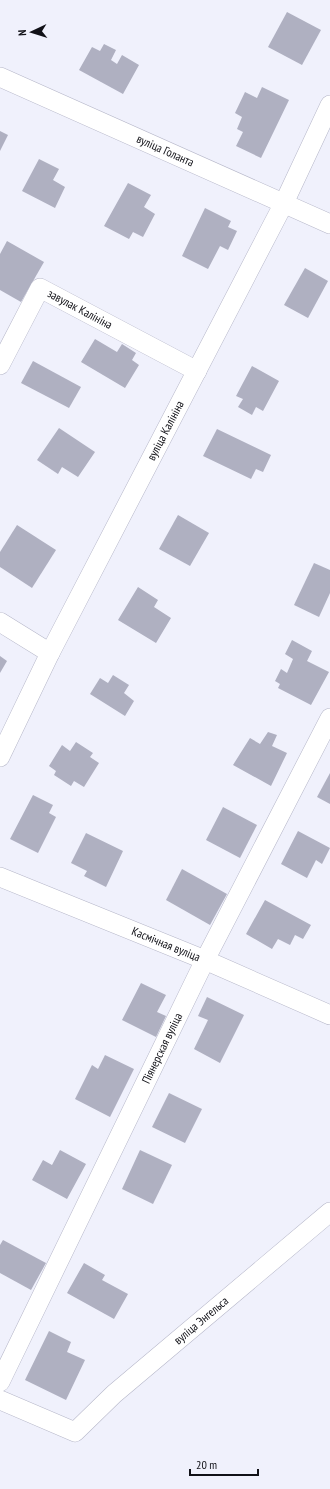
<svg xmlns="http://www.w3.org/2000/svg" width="330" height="1489" viewBox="0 0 330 1489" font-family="'PT Sans Narrow',sans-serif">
<rect width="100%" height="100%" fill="#f0f1fc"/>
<g fill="#afb0c1">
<polygon points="287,12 321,30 302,65 268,47"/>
<polygon points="104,44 116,50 111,60 117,64 122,55 139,65 123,94 79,70 92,47 100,51"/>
<polygon points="262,87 289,100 261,158 236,146 243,132 237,129 242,117 235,113 245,92 257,98"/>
<polygon points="0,131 8,135 0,151"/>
<polygon points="39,159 59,169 53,180 65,187 55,208 22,191"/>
<polygon points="128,183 151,195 144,207 155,214 143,237 133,232 129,239 104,226"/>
<polygon points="205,208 231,221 228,227 237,231 228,250 220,246 208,269 182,256"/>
<polygon points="7,241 44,262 21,302 0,290 0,254"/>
<polygon points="305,268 328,281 308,318 284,305"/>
<polygon points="95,339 117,352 122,344 136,353 132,360 139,365 125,388 81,362"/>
<polygon points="33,361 81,387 69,408 21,383"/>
<polygon points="252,366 279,381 263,411 256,407 252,415 238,407 243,399 236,396"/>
<polygon points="59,428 95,452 78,477 62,467 58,474 37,460"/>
<polygon points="217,429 271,455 263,472 256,469 251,479 203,456"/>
<polygon points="178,515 209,533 190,566 159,549"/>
<polygon points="17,525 56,550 32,588 0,567 0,552"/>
<polygon points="314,563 330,570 330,593 319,617 294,605"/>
<polygon points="138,587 158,600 154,607 171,618 156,643 118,620"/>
<polygon points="292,640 312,651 307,661 329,672 311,705 278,688 280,684 275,681 281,669 287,673 293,659 285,654"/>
<polygon points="0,656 7,661 0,673"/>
<polygon points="113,675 129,685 124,693 134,701 125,716 90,694 100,678 108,683"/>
<polygon points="268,732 277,735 272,746 287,753 271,786 233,765 250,738 260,744"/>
<polygon points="76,742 93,753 90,757 99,763 84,787 74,781 71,786 54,775 56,771 49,766 62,745 70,751"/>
<polygon points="330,773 330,804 317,797"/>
<polygon points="33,795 53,805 49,813 56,817 38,853 10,839"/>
<polygon points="223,807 257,825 240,858 206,840"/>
<polygon points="298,831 330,848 322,864 316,860 307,878 281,864"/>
<polygon points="86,833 123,851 106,887 84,876 87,871 71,863"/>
<polygon points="182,869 227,894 210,925 166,900"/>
<polygon points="265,900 311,925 303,939 295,935 290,945 278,939 272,949 246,934"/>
<polygon points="141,983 166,995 157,1012 166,1016 156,1037 122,1020"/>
<polygon points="207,997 244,1015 220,1063 194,1049 208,1020 198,1016"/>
<polygon points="105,1055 134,1069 110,1117 75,1099 92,1065 98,1069"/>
<polygon points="169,1093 202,1109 185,1143 152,1127"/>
<polygon points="60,1150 86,1164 67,1199 32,1180 43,1160 52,1165"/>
<polygon points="140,1150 172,1165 153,1204 122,1189"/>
<polygon points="3,1240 46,1263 31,1290 0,1273 0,1245"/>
<polygon points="84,1263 105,1275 102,1280 128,1294 114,1319 67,1293"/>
<polygon points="49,1331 71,1342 67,1352 85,1360 66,1400 25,1380"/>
</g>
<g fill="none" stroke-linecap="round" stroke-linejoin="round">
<g stroke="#b6b7c9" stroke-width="20">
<g id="street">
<path id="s1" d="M 0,77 L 330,224"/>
<path id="s2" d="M 0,365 L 40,288 L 197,371"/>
<polyline points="0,622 50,653"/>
<path id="s3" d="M 0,757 L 50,653 L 284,203 L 330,105"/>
<path id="s4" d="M 0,877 L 205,960 L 330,1015"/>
<path id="s5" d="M 0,1382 L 205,960 L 330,718"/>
<path id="s6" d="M 0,1400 L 75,1432 L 114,1394 L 330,1212"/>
</g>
</g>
<use href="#street" stroke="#fff" stroke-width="19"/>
</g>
<g text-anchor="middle" stroke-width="3" stroke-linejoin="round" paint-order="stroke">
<g font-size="12" fill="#111117" stroke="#f0f1fc">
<text dy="4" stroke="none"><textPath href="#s1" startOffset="181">вуліца Голанта</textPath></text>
<text dy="4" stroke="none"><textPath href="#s2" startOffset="132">завулак Калініна</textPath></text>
<text dy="4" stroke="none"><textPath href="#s3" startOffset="366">вуліца Калініна</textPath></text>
<text dy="4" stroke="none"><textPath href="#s4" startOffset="179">Касмічная вуліца</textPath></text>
<text dy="4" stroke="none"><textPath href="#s5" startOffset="371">Піянерская вуліца</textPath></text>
<text dy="4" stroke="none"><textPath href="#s6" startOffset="250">вуліца Энгельса</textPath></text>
</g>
</g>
<g transform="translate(32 32) rotate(266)" stroke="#f0f1fc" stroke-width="3" paint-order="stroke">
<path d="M0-3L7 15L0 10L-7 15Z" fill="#111117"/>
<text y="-6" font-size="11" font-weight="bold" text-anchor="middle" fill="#111117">N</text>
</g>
<path d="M190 1469v6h68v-6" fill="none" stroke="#111117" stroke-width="2"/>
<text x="196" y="1469" font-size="12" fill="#111117" stroke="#f0f1fc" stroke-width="3" paint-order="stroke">20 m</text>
</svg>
